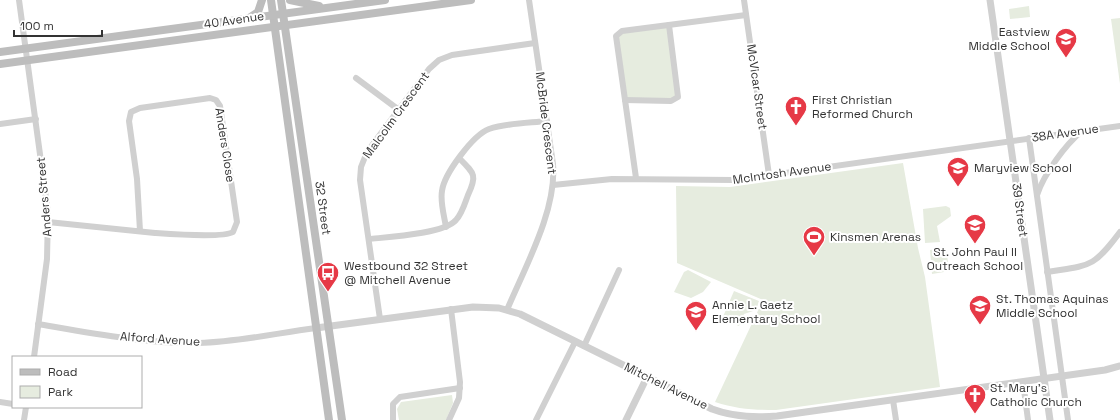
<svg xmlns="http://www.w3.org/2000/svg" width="1120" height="420" viewBox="0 0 1120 420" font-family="'Space Grotesk',sans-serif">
<rect width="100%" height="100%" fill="#fff"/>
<g fill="#e6ecdf">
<polygon points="1029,6 1030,17 1010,19 1009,9"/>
<polygon points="1120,18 1120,84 1111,19"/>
<polygon points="669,25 676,99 625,100 618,34"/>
<path d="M 903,163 L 918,248 L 925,277 L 940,387 L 776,410 C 754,410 736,409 715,402 L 763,300 L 677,263 L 676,186 L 730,187 Z"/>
<polygon points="946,206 950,208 951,216 937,226 940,242 925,243 923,209"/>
<polygon points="946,248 948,262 943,264 944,272 932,274 930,250"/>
<polygon points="688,270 711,282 703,292 691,298 674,292 684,272"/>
<polygon points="734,291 759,301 756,310 744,314 739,326 722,319"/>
<polygon points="452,395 453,403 446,420 399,420 397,409 401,402"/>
</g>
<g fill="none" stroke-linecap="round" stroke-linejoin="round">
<g stroke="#d0d0d0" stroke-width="6">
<polyline points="19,0 48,213 47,259 34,357"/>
<polyline points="744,0 769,175"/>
<polyline points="356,78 399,110"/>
<polyline points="625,100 671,101 678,97 669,25"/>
<polyline points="0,124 36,119"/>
<polyline points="1029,138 1068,420"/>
<polyline points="636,178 616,36 622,31 746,15"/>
<polyline points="553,185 612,179 735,180 1120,126"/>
<path d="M 1037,195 C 1044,174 1065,145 1082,131"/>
<path d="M 48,222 L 155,233 C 169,234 223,238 233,232 L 237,222 L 220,106 L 216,100 L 210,98 L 140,108 L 131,112 L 129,121 L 137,179 L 140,231"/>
<path d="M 446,227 C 444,215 440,202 442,191 C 444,174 473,135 489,129 C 507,123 528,123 547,121"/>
<path d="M 369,239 C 388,237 444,234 456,220 C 462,214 465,203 468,195 C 477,176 475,174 460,159"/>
<path d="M 1047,272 C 1091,265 1093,268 1120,232"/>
<path d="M 507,310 C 525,267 557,210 553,164 L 529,0"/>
<polyline points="380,319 360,180 361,167 367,152 429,69 439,60 452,55 535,43"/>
<path d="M 38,324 C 90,333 147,344 199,343 C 238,342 277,333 316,328"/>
<polyline points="584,346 619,270"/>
<polyline points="1023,382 1028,420"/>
<polyline points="893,400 896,420"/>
<polyline points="0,402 13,404"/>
<polyline points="24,420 26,407"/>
<polyline points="393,420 393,404 400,397 460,388"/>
<polyline points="449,420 459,398 460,382 451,309"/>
<polyline points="536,420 575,342"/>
</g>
<g stroke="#d0d0d0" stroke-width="7">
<polyline points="990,0 1050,420"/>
<path d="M 316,328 L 473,307 L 499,308 L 520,314 L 712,409 C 733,417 754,418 777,416 L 1105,370 L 1120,366"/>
<polyline points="626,420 647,377"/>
</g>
<g stroke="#bdbdbd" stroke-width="8">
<polyline points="271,0 329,420"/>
<polyline points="281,0 342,420"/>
<polyline points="290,0 319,6"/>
<polyline points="249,18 258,12 262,0"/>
<polyline points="0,52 385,0"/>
<polyline points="0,64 471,0"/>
</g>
</g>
<defs>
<g id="school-pin" transform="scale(1.15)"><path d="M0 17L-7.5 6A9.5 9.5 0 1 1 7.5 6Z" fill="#e63946" stroke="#fff"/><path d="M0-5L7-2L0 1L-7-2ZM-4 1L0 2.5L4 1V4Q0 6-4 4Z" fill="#fff"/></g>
<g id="church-pin" transform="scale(1.15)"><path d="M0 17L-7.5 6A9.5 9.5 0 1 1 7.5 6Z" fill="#e63946" stroke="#fff"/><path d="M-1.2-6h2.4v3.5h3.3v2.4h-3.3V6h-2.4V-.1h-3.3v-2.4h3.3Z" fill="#fff"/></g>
<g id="stadium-pin" transform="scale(1.15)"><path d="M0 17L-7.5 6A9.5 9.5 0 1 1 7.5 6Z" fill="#e63946" stroke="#fff"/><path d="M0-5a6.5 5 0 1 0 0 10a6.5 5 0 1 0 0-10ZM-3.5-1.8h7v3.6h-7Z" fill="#fff"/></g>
<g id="bus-pin" transform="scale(1.15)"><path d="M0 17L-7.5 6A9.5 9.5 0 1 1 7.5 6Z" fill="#e63946" stroke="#fff"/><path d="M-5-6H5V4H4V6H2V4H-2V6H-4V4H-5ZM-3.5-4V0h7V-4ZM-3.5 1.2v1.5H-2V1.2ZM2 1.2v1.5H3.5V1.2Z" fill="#fff"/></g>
</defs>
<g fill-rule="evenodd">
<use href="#school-pin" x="1066" y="39"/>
<use href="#church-pin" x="796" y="107"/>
<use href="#school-pin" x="958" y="168"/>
<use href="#school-pin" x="975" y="225"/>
<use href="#stadium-pin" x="814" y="237"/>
<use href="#bus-pin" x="328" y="273"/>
<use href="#school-pin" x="980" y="306"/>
<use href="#school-pin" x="696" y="312"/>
<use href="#church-pin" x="975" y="395"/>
</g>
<g text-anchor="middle" stroke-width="4" stroke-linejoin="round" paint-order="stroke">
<g font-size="12" fill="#333" stroke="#fff">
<text transform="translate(234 20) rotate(-8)" y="4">40 Avenue</text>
<text transform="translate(757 87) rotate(82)" y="4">McVicar Street</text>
<text transform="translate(396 115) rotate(-54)" y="4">Malcolm Crescent</text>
<text transform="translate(546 123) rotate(83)" y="4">McBride Crescent</text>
<text transform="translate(1065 133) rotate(-8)" y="4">38A Avenue</text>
<text transform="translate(225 145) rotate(81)" y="4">Anders Close</text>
<text transform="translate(782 173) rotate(-8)" y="4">McIntosh Avenue</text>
<text transform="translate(44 197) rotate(-95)" y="4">Anders Street</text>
<text transform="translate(323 208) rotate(82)" y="4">32 Street</text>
<text transform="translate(1020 210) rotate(82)" y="4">39 Street</text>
<text transform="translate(160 339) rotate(4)" y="4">Alford Avenue</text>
<text transform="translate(666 386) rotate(26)" y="4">Mitchell Avenue</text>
</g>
<g font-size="12" fill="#333" stroke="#fff" text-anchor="start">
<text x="1050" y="36" text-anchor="end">Eastview<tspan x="1050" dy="14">Middle School</tspan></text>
<text x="812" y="104">First Christian<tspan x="812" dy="14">Reformed Church</tspan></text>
<text x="974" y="172">Maryview School</text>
<text x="830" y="241">Kinsmen Arenas</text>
<text x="975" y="256" text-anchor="middle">St. John Paul II<tspan x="975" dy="14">Outreach School</tspan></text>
<text x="344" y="270">Westbound 32 Street<tspan x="344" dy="14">@ Mitchell Avenue</tspan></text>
<text x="996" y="303">St. Thomas Aquinas<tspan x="996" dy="14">Middle School</tspan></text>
<text x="712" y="309">Annie L. Gaetz<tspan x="712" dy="14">Elementary School</tspan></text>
<text x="990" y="392">St. Mary's<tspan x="990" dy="14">Catholic Church</tspan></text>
</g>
</g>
<rect x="12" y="356" width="130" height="52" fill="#ffffff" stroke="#adadad"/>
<rect x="20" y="369" width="20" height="6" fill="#bdbdbd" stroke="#adadad"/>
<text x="48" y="376" font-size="12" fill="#333333">Road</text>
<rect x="20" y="386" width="20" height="12" fill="#e6ecdf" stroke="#adadad"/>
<text x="48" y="396" font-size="12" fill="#333333">Park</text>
<path d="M14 30v6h88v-6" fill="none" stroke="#333333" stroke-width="2"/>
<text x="20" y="30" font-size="12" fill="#333333" stroke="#ffffff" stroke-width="3" paint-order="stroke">100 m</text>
</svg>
